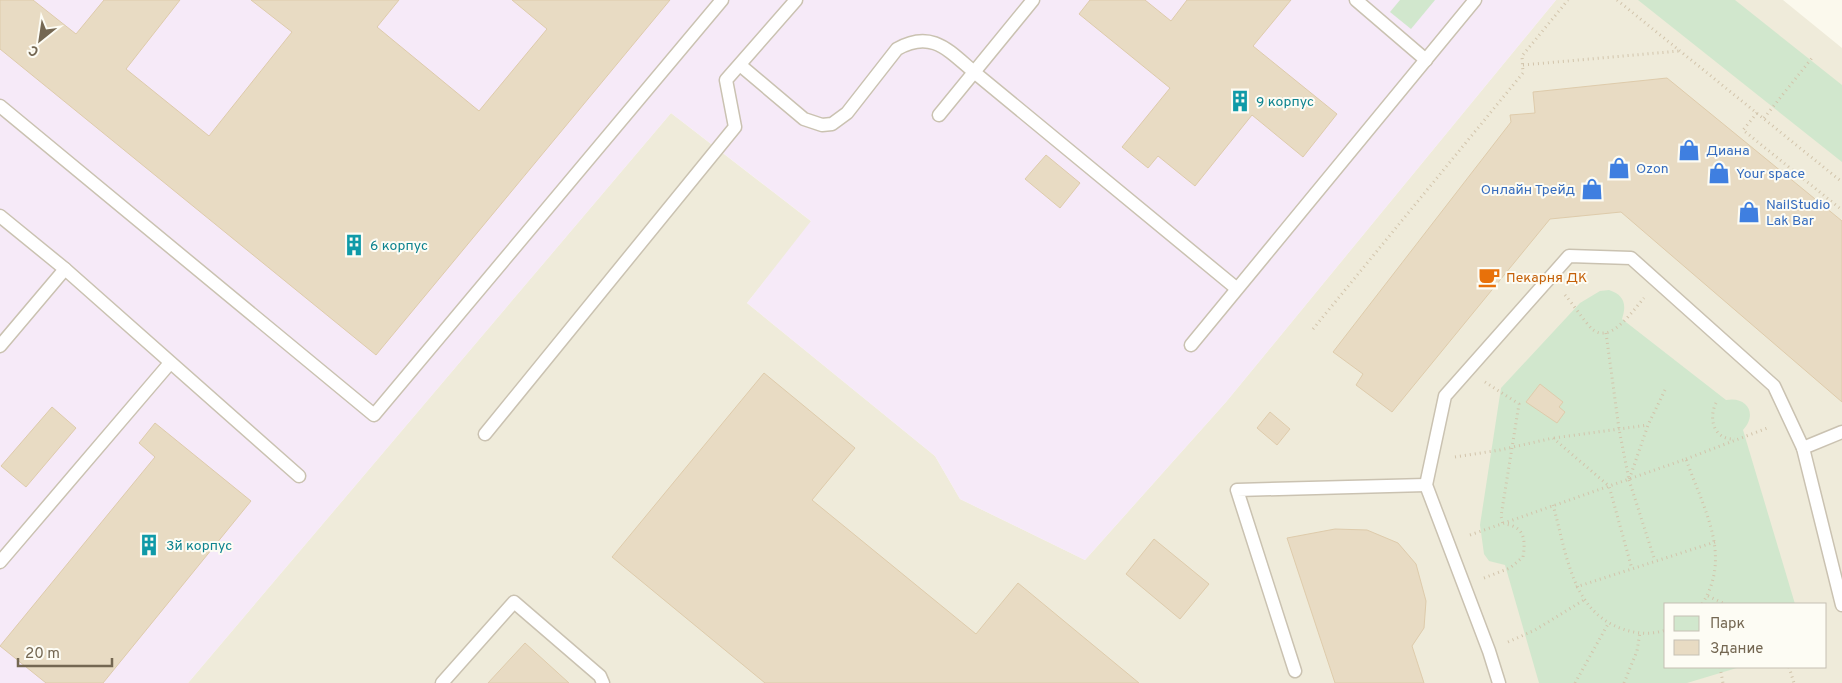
<svg xmlns="http://www.w3.org/2000/svg" width="1842" height="683" viewBox="0 0 1842 683" font-family="Overpass,sans-serif">
<rect width="100%" height="100%" fill="#fbf9ed"/>
<path fill="#efebda" fill-rule="evenodd" d="M 1556,0 L 1783,0 L 1842,48 L 1842,683 L 188,683 L 671,113 L 812,222 L 747,303 L 935,456 L 960,499 L 1085,560 L 1226,402 ZM 1666,604 L 1826,604 L 1826,667 L 1666,667 Z"/>
<polygon fill="#f6eaf8" points="0,0 1556,0 1226,402 1085,560 960,499 935,456 747,303 811,221 671,113 188,683 0,683"/>
<g fill="#d1e7cd">
<polygon points="1400,0 1435,0 1411,29 1390,12"/>
<polygon points="1638,0 1735,0 1842,85 1842,162"/>
<path d="M 1609,290 C 1624,295 1627,304 1622,319 L 1726,400 C 1747,396 1758,414 1743,430 L 1795,604 L 1666,604 L 1666,667 L 1740,667 L 1687,683 L 1539,683 L 1505,565 L 1489,561 L 1484,554 L 1480,525 L 1501,388 L 1580,303 L 1600,291 Z"/>
</g>
<g fill="#e8dbc3" stroke="#decbab">
<polygon points="0,0 33,0 76,34 104,0 180,0 126,69 209,136 292,32 251,0 399,0 377,27 479,111 547,29 512,0 670,0 376,355 0,49"/>
<polygon points="1090,0 1145,0 1171,21 1187,0 1291,0 1253,46 1337,114 1303,157 1252,115 1195,186 1158,156 1148,168 1122,147 1170,88 1079,14"/>
<polygon points="1667,78 1842,221 1842,402 1621,212 1550,219 1392,412 1356,385 1363,374 1333,352 1511,122 1510,115 1535,113 1533,92"/>
<polygon points="1046,155 1080,183 1060,208 1025,179"/>
<polygon points="764,373 855,448 812,500 976,634 1018,583 1139,683 765,683 612,557"/>
<polygon points="1540,384 1563,402 1559,407 1565,412 1557,423 1526,402"/>
<polygon points="52,407 76,428 26,487 1,466"/>
<polygon points="1270,412 1290,429 1277,445 1257,428"/>
<polygon points="155,423 251,501 103,683 46,683 0,646 155,457 139,443"/>
<polygon points="1335,529 1367,530 1398,543 1416,564 1426,601 1424,628 1412,646 1424,683 1335,683 1287,538"/>
<polygon points="1154,539 1209,584 1180,619 1126,574"/>
<polygon points="525,643 569,683 488,683"/>
</g>
<g fill="none" stroke-linecap="round" stroke-linejoin="round">
<g stroke="#cac2b1" stroke-width="15">
<g id="lane">
<polyline points="1356,0 1426,60"/>
<path d="M 740,65 L 804,119 L 822,125 L 832,124 L 847,113 L 897,49 C 932,29 949,51 974,72 L 1236,288"/>
<polyline points="0,106 374,415 722,0"/>
<polyline points="939,115 1033,0"/>
<polyline points="0,216 65,269 0,346"/>
<polyline points="65,269 299,476"/>
<polyline points="1191,345 1475,0"/>
<polyline points="485,434 735,127 726,80 796,0"/>
<polyline points="1803,448 1842,432"/>
<polyline points="0,562 170,363"/>
<polyline points="1295,671 1237,490 1426,485"/>
<polyline points="442,683 514,602 600,676 603,683"/>
<polyline points="1499,683 1489,651 1426,485 1445,396 1569,256 1631,258 1774,386 1803,448 1842,605"/>
</g>
</g>
<g stroke="#d2c4ab" stroke-width="3" stroke-dasharray="1 4" stroke-linecap="butt">
<polyline points="1617,0 1842,182"/>
<polyline points="1523,65 1679,51"/>
<polyline points="1757,113 1743,130 1842,210"/>
<polyline points="1764,118 1812,58"/>
<path d="M 1565,295 C 1573,304 1584,321 1592,329 C 1611,345 1633,310 1644,298"/>
<polyline points="1313,329 1523,73 1522,56 1568,0"/>
<polyline points="1606,333 1619,429 1629,480 1648,425 1665,390"/>
<polyline points="1485,382 1519,404 1501,516 1503,524"/>
<path d="M 1716,403 C 1708,419 1714,440 1735,439"/>
<polyline points="1554,438 1648,425"/>
<polyline points="1455,457 1500,450 1553,438 1609,486 1632,569"/>
<polyline points="1686,459 1770,427"/>
<polyline points="1629,480 1655,561"/>
<path d="M 1553,505 C 1566,550 1571,610 1620,628 C 1635,634 1651,635 1666,630"/>
<path d="M 1470,535 L 1686,459 C 1703,508 1733,556 1702,604"/>
<path d="M 1484,578 L 1510,568 L 1523,557 C 1526,539 1524,526 1504,524"/>
<polyline points="1576,587 1715,542"/>
<polyline points="1708,596 1725,604"/>
<polyline points="1508,642 1535,630 1584,600"/>
<polyline points="1720,667 1723,683"/>
<polyline points="1789,667 1794,683"/>
<polyline points="1575,683 1608,624"/>
<polyline points="1624,683 1637,651 1640,632"/>
</g>
<use href="#lane" stroke="#fff" stroke-width="12"/>
</g>
<defs>
<g id="building-bare" transform="scale(1.725)"><path d="M-4-6H4V6H1V3H-1V6H-4ZM-2.5-4.3h1.7v1.8h-1.7ZM.8-4.3h1.7v1.8H.8ZM-2.5-1h1.7V.8h-1.7ZM.8-1h1.7V.8H.8Z" fill="#0f9aa8" stroke="#fdfcf4" stroke-width="2.5" paint-order="stroke"/></g>
<g id="shop-bare" transform="scale(1.725)"><path d="M-5-2.5h2.3a2.7 3.5 0 0 1 5.4 0H5L5.5 6h-11ZM-1.5-2.5h3a1.5 2.3 0 0 0-3 0Z" fill="#3f7fe0" stroke="#fdfcf4" stroke-width="2.5" paint-order="stroke"/></g>
<g id="cafe-bare" transform="scale(1.725)"><path d="M-5.5-4.5H6V0H3Q3 3.5 0 3.5H-2.5Q-5.5 3.5-5.5 0ZM3-3.2v2h1.7v-2ZM-6 4.5H4V6H-6Z" fill="#e8710a" stroke="#fdfcf4" stroke-width="2.5" paint-order="stroke"/></g>
</defs>
<g fill-rule="evenodd">
<use href="#building-bare" x="1240" y="101"/>
<use href="#shop-bare" x="1689" y="150"/>
<use href="#shop-bare" x="1619" y="168"/>
<use href="#shop-bare" x="1719" y="173"/>
<use href="#shop-bare" x="1592" y="189"/>
<use href="#shop-bare" x="1749" y="212"/>
<use href="#building-bare" x="354" y="245"/>
<use href="#cafe-bare" x="1489" y="277"/>
<use href="#building-bare" x="149" y="545"/>
</g>
<g text-anchor="middle" stroke-width="4" stroke-linejoin="round" paint-order="stroke">
<g font-size="14" fill="#0d838f" stroke="#fdfcf4" text-anchor="start">
<text x="1256" y="106">9 корпус</text>
<text x="370" y="250">6 корпус</text>
<text x="166" y="550">3й корпус</text>
</g>
<g font-size="14" fill="#366cbe" stroke="#fdfcf4" text-anchor="start">
<text x="1706" y="155">Диана</text>
<text x="1636" y="173">Ozon</text>
<text x="1736" y="178">Your space</text>
<text x="1575" y="194" text-anchor="end">Онлайн Трейд</text>
<text x="1766" y="209">NailStudio<tspan x="1766" dy="16">Lak Bar</tspan></text>
</g>
<g font-size="14" fill="#c56008" stroke="#fdfcf4" text-anchor="start">
<text x="1506" y="282">Пекарня ДК</text>
</g>
</g>
<rect x="1664" y="603" width="162" height="65" fill="#fdfcf4" stroke="#c6c0b3"/>
<rect x="1674" y="616" width="25" height="15" fill="#d1e7cd" stroke="#c6c0b3"/>
<text x="1710" y="628" font-size="15" fill="#746752">Парк</text>
<rect x="1674" y="640" width="25" height="15" fill="#e8dbc3" stroke="#c6c0b3"/>
<text x="1710" y="653" font-size="15" fill="#746752">Здание</text>
<g transform="translate(40 40) rotate(210)" stroke="#fdfcf4" stroke-width="4" paint-order="stroke">
<path d="M0-4L9 19L0 12L-9 19Z" fill="#746752"/>
<text y="-8" font-size="14" font-weight="bold" text-anchor="middle" fill="#746752">С</text>
</g>
<path d="M18 658v8h94v-8" fill="none" stroke="#746752" stroke-width="2.5"/>
<text x="25" y="658" font-size="15" fill="#746752" stroke="#fdfcf4" stroke-width="4" paint-order="stroke">20 m</text>
</svg>
